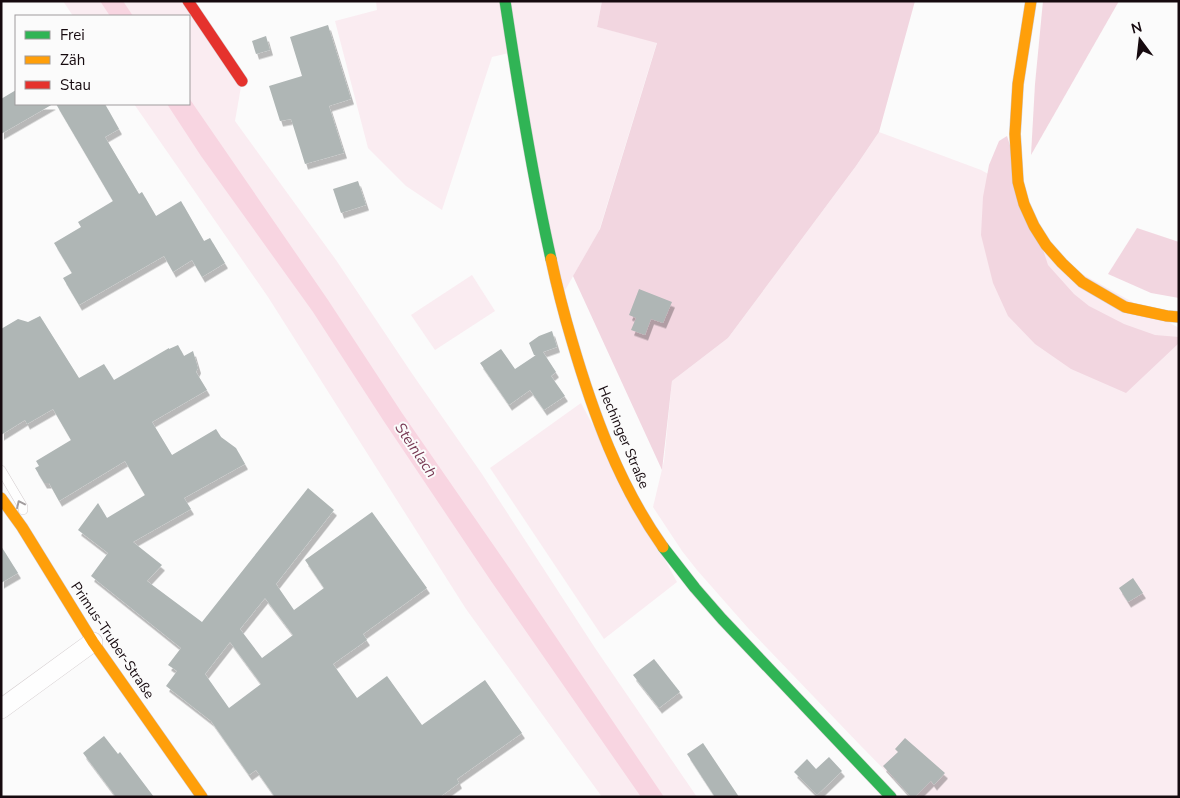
<svg xmlns="http://www.w3.org/2000/svg" width="1180" height="798" viewBox="0 0 1180 798" font-family="'Nunito Sans',sans-serif">
<defs>
<filter id="shadow"><feDropShadow dx="3" dy="5.5" stdDeviation="0" flood-color="#0004"/></filter>
</defs>
<rect width="100%" height="100%" fill="#fbfbfb"/>
<g fill="#faecf1">
<polygon points="63,1 188,1 242,81 235,121 336,260 413,375 482,474 595,648 697,797 602,797 466,609 268,297 134,104 189,104 189,16 73,16"/>
<polygon points="376,1 602,1 597,27 657,42 599,231 560,299 513,52 492,57 442,210 406,186 368,148 335,21 377,10"/>
<polygon points="879,132 981,170 1014,188 1041,251 1179,328 1179,797 911,797 860,745 748,628 697,570 682,551 653,507 664,461 672,381 728,338 856,166"/>
<polygon points="472,275 495,311 435,350 411,315"/>
<polygon points="581,403 677,582 604,639 490,468"/>
</g>
<g fill="#f2d6e0">
<polygon points="602,1 915,1 879,132 856,166 728,338 672,381 662,470 573,276 600,229 657,43 597,27"/>
<polygon points="1043,1 1119,1 1031,155 1035,84"/>
<polygon points="1007,136 1048,265 1074,294 1089,306 1124,324 1155,335 1179,337 1179,343 1126,393 1071,369 1035,344 1008,316 993,283 981,235 983,197 989,165 999,141"/>
<polygon points="1137,228 1179,242 1179,298 1151,293 1108,274"/>
</g>
<g fill="#f8d5e1">
<polygon points="100,1 123,1 133,16 110,16"/>
<polygon points="189,98 328,300 402,413 510,569 664,797 641,797 491,581 383,420 313,312 201,156 167,104 189,104"/>
</g>
<g fill="#afb6b5" fill-rule="evenodd" filter="url(#shadow)">
<polygon points="328,25 351,99 329,106 344,153 305,164 291,119 280,121 269,86 302,76 290,37"/>
<polygon points="266,36 270,50 256,54 252,41"/>
<polygon points="16,90 16,104 53,104 1,134 1,99"/>
<polygon points="56,104 105,104 119,129 105,137 139,194 142,192 156,216 181,201 204,241 210,238 225,263 202,277 192,260 173,272 164,256 79,305 63,278 72,273 54,243 81,227 78,222 113,201"/>
<polygon points="358,181 366,205 341,213 333,189"/>
<polygon points="639,289 672,302 663,323 651,319 645,335 631,330 636,318 629,315"/>
<path d="M 40,316 L 79,378 L 104,364 L 114,380 L 169,348 L 169,349 L 178,345 L 184,356 L 193,351 L 198,368 L 196,372 L 207,390 L 152,422 L 172,455 L 216,429 L 221,437 L 236,448 L 245,464 L 184,498 L 191,509 L 133,542 L 162,565 L 147,581 L 202,622 L 308,488 L 334,510 L 276,584 L 294,610 L 324,588 L 305,560 L 372,512 L 427,588 L 363,634 L 367,640 L 333,664 L 357,698 L 387,676 L 422,725 L 485,680 L 522,733 L 457,779 L 459,783 L 440,797 L 275,797 L 256,770 L 249,775 L 211,721 L 166,686 L 177,671 L 168,665 L 181,648 L 91,576 L 108,553 L 78,530 L 98,503 L 107,518 L 145,495 L 125,461 L 59,501 L 49,483 L 44,483 L 35,468 L 39,466 L 36,461 L 71,440 L 53,409 L 27,424 L 25,420 L 1,435 L 1,329 L 18,319 L 28,322 ZM 265,598 L 293,635 L 262,658 L 240,629 ZM 230,642 L 261,684 L 229,708 L 205,674 Z"/>
<polygon points="552,331 557,347 543,352 556,372 551,376 565,396 544,410 530,390 509,405 480,363 501,349 515,369 536,355 534,355 529,343 539,336"/>
<polygon points="1,546 18,573 1,583"/>
<polygon points="1133,578 1143,593 1128,602 1119,588"/>
<polygon points="654,659 680,692 659,708 633,675"/>
<polygon points="104,736 118,754 120,752 154,797 116,797 83,753"/>
<polygon points="905,738 945,773 934,785 931,781 915,797 911,797 883,766 898,752 895,749"/>
<polygon points="703,743 739,797 715,797 687,754"/>
<polygon points="829,757 842,771 817,795 794,772 807,759 816,769"/>
</g>
<g fill="none" stroke-linecap="round" stroke-linejoin="round">
<g stroke="#d2cbcd" stroke-width="10">
<polyline id="lane" points="1,470 23,507 23,510"/>
</g>
<g stroke="#d2cbcd" stroke-width="20">
<polyline id="street" points="1,709 93,642"/>
</g>
<g stroke="#d2cbcd" stroke-width="12">
<g id="fast">
<path d="M 505,1 C 518,87 532,174 551,259"/>
<polyline points="663,547 695,588 722,619 891,797"/>
</g>
</g>
<g stroke="#d2cbcd" stroke-width="12">
<g id="slow">
<polyline points="1031,1 1018,84 1015,134 1018,182 1024,204 1034,226 1046,245 1062,263 1082,282 1125,307 1167,316 1179,317"/>
<path d="M 551,259 C 557,287 564,314 572,341 C 593,413 619,485 663,547"/>
<polyline points="1,498 22,527 93,642 202,797"/>
</g>
</g>
<g stroke="#d2cbcd" stroke-width="12">
<polyline id="jam" points="188,1 242,81"/>
</g>
<use href="#lane" stroke="#fefefe" stroke-width="9"/>
<use href="#street" stroke="#fefefe" stroke-width="19"/>
<use href="#fast" stroke="#30b455" stroke-width="11"/>
<use href="#slow" stroke="#ff9f0a" stroke-width="11"/>
<use href="#jam" stroke="#e5322d" stroke-width="11"/>
</g>
<defs><path id="oneway-chevron" d="M-2-3.5L2.5 0L-2 3.5" fill="none" stroke-width="1.6" stroke-linecap="round" stroke-linejoin="round" transform="scale(1.25)"/></defs>
<use stroke="#a19c9e" href="#oneway-chevron" transform="translate(20 504) rotate(-115)"/>
<g text-anchor="middle" stroke-width="4" stroke-linejoin="round" paint-order="stroke">
<g font-size="14" fill="#160a0f" stroke="#fbfbfb">
<text transform="translate(624 437) rotate(67)" y="5">Hechinger Straße</text>
<text transform="translate(113 640) rotate(56)" y="5">Primus-Truber-Straße</text>
</g>
<g font-size="15" font-style="italic" fill="#783a54" stroke="#fbfbfb">
<text transform="translate(416 450) rotate(56)" y="5">Steinlach</text>
</g>
</g>
<rect width="1180" height="798" fill="none" stroke="#160a0f" stroke-width="5"/>
<rect x="15" y="15" width="175" height="90" fill="#fbfbfb" stroke="#9f9b9d"/>
<rect x="25" y="31" width="25" height="8" fill="#30b455" stroke="#9f9b9d"/>
<text x="60" y="40" font-size="15" fill="#160a0f">Frei</text>
<rect x="25" y="56" width="25" height="8" fill="#ff9f0a" stroke="#9f9b9d"/>
<text x="60" y="65" font-size="15" fill="#160a0f">Zäh</text>
<rect x="25" y="81" width="25" height="8" fill="#e5322d" stroke="#9f9b9d"/>
<text x="60" y="90" font-size="15" fill="#160a0f">Stau</text>
<g transform="translate(1140 40) rotate(345)" stroke="#fbfbfb" stroke-width="4" paint-order="stroke">
<path d="M0-4L9 19L0 12L-9 19Z" fill="#160a0f"/>
<text y="-8" font-size="14" font-weight="bold" text-anchor="middle" fill="#160a0f">N</text>
</g>
</svg>
